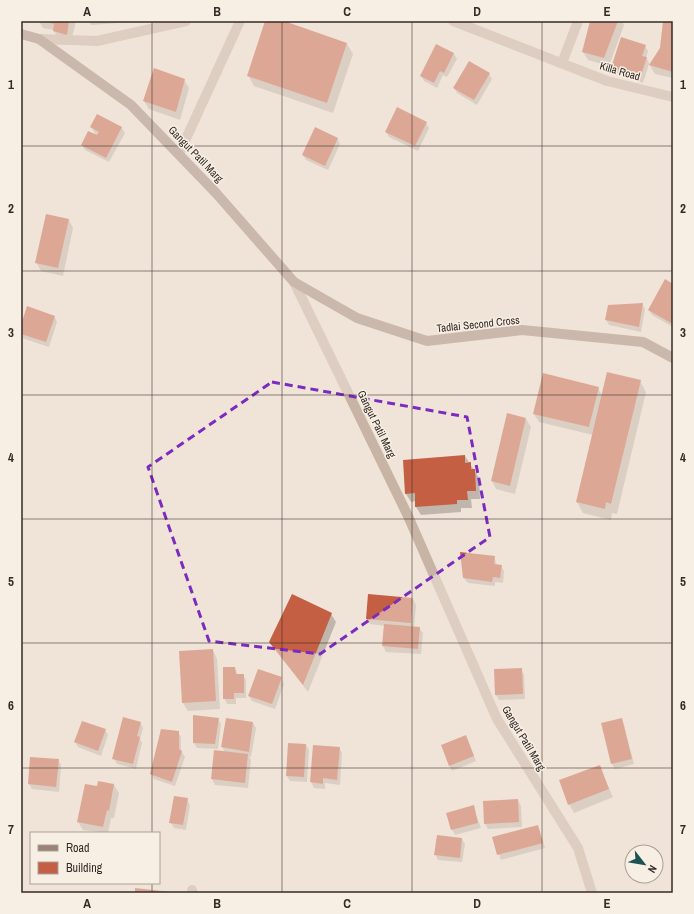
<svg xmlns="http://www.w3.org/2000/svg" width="694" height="914" viewBox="0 0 694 914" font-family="'Archivo Narrow',sans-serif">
<rect width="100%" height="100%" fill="#f0e4d8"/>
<g fill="#0003">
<polygon points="39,21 76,21 71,42 58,39 54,30 43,28"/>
<polygon points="89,21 146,21 91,25"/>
<polygon points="154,21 204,21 157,25"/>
<polygon points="266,21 280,21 347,44 353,54 333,113 254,86 248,75"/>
<polygon points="591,21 622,21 624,25 609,66 588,60 583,52"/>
<polygon points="664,21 673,21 673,78 655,74 649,64 643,83 615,73 612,68 645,46 648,51 646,57 650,65 660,48"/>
<polygon points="454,54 457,59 447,77 443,75 437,88 424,81 421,76"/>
<polygon points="489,74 492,79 477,105 457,93 454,88"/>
<polygon points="184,80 189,88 180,120 149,109 144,101"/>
<polygon points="426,123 429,128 418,151 389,137 386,132"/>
<polygon points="91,127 121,127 125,133 109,162 85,150 82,145 96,135"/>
<polygon points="337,138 340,144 328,170 306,160 303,155"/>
<polygon points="69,220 73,228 63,276 41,271 36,262"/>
<polygon points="673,285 673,327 652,315 649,310"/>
<polygon points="642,304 645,309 641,332 609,325 606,320"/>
<polygon points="54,316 57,322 49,347 22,338 21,328"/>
<polygon points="640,381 646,392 617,514 612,513 611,520 583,513 577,502 593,435 539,422 534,414 598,388 602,395"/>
<polygon points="526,419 531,427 515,494 496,489 492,481"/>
<polygon points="465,456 479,478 480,499 471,499 472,508 461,508 461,512 421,515 416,507 416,501 411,502 406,494"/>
<polygon points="494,557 497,565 501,566 504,571 503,583 495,582 495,586 468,583 464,578"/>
<polygon points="413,599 416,605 414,627 419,628 423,633 421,654 386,652 383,646 385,626 370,624 367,619"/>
<polygon points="331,614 336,622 308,692 270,642"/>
<polygon points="213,650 217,659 220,709 188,711 183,703 180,652"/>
<polygon points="235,668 238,675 243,675 246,680 246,698 236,698 236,704 227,704 224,698"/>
<polygon points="521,669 524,675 525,699 499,700 496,695"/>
<polygon points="281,678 284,684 275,709 252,701 249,696"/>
<polygon points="218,719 221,724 218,749 197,748 194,743"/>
<polygon points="227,719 253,723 256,728 251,757 249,756 251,760 248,788 215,785 212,779 215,752 225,752 222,747"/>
<polygon points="621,719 624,725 634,764 615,769 612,764"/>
<polygon points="140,722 143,728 140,739 142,743 136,769 117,764 114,759"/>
<polygon points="105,730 108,735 101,756 78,747 75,742"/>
<polygon points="178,732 181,737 181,751 185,757 175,786 154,779 151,774"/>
<polygon points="466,737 476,761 452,771 449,765"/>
<polygon points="306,745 309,750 307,782 290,781 287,776"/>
<polygon points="314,746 339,748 342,753 340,785 325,783 325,789 314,788 311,782"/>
<polygon points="58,760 61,765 59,792 32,789 29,784"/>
<polygon points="599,766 613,797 574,813 569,804"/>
<polygon points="114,785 119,793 114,818 111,818 108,833 83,830 78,822 98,788"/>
<polygon points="187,799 190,805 186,830 174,828 171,823"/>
<polygon points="518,800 521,806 522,827 488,829 485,824"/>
<polygon points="473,807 481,828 455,835 452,829"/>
<polygon points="538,826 545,848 501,860 493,838"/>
<polygon points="462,839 465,844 462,862 438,860 435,854"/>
</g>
<g fill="#c45f43">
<polygon points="45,21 69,21 67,35 53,31 54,24"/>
<polygon points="265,21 284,21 347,43 327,103 247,76"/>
<polygon points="590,21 618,21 604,58 582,52"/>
<polygon points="663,21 673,21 673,72 649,65 660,48"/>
<polygon points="621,37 646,45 642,56 647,57 640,78 611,68"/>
<polygon points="436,44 454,53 444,73 440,71 434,83 420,76"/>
<polygon points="469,61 490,73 474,100 453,88"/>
<polygon points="154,68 185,79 176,112 143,101"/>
<polygon points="397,107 427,122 415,146 385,132"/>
<polygon points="97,114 122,127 106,158 81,145 88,131 97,135 99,132 90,127"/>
<polygon points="315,127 338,138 325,166 302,155"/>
<polygon points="46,214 69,219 58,268 35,263"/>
<polygon points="665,279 673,284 673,320 671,323 648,310"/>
<polygon points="643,303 639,327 605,320 608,305"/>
<polygon points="27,306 55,316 46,342 21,334 21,325"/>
<polygon points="607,372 641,380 611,504 606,502 605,509 576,502"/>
<polygon points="543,373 599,387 589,427 533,414"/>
<polygon points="507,413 526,418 510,486 491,481"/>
<polygon points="465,455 465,463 471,462 471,469 475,469 476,491 467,491 468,500 457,500 457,504 415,507 415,493 405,494 403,460"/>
<polygon points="460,552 495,556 494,564 502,565 500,578 493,577 492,582 463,578"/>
<polygon points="292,594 332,613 303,685 269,642"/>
<polygon points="368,594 413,598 411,623 366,619"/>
<polygon points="384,624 420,627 418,649 382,646"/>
<polygon points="213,649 216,701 182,703 179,651"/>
<polygon points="223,667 235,667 236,674 244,674 244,693 234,693 234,699 223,699"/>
<polygon points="522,668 523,694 495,695 494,669"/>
<polygon points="258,669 282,677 272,704 248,696"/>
<polygon points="193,715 219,718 215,744 193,743"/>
<polygon points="123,717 141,722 137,736 140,737 133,764 112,759"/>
<polygon points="226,718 253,722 249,752 221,747"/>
<polygon points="622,718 632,759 611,764 601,723"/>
<polygon points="82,721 106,729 98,751 74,742"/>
<polygon points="161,729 179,731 179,749 182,751 172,782 150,774"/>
<polygon points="466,735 474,756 449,766 441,745"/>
<polygon points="288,743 306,744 304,777 286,776"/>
<polygon points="313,745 340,747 337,780 323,778 323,784 310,782"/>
<polygon points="214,750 248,754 245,783 211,779"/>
<polygon points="30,757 59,759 56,787 28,784"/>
<polygon points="600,765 609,789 568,805 559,780"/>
<polygon points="98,781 114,784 109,811 107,810 103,827 77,822 85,784 97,786"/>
<polygon points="174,796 188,798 183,825 169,823"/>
<polygon points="518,799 519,822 484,824 483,801"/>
<polygon points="474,805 478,823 451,830 446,813"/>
<polygon points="538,825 543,843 497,855 492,837"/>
<polygon points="437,835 462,838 460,858 434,855"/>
<polygon points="135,888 171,892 171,893 135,893"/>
</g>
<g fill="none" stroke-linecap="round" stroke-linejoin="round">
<g stroke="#c8b4a5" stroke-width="10">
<polyline points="179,154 240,21"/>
<polyline points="192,890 193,893"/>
</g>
<g stroke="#c8b4a5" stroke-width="10">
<polyline points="453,21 607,81 673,97"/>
<polyline points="39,39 97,41 186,21"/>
<polyline points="562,63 578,21"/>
<polyline points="294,282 408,516 497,719 578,848 592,893"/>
</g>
<polyline stroke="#9b8376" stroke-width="10" points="21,34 39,39 131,105 216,193 294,282 357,318 427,341 522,330 643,342 673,358"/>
</g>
<path d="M0 0H694V914H0ZM 272,382 L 467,417 L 490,537 L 320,654 L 209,641 L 148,467 Z" fill="#f0e4d8" fill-opacity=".55" fill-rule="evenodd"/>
<path fill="none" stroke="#7b2cbf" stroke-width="3" stroke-dasharray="8 5" stroke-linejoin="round" d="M 272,382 L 467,417 L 490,537 L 320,654 L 209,641 L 148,467 Z"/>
<path fill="none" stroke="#342a26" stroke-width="1" stroke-opacity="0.55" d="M 152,21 L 152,833M 282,21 L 282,893M 412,21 L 412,893M 542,21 L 542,893M 21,146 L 673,146M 21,271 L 673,271M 21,395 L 673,395M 21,519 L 673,519M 21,643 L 673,643M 21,768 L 673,768M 152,883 L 152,893"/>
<g text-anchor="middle" stroke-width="3" stroke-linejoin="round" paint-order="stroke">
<g font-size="11" fill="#342a26" stroke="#f8efe4">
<text transform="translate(620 71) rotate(16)" y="4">Killa Road</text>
<text transform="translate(196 154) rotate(46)" y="4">Gangut Patil Marg</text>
<text transform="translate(478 324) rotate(-6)" y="4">Tadlai Second Cross</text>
<text transform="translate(377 424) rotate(64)" y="4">Gangut Patil Marg</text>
<text transform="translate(524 738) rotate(59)" y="4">Gangut Patil Marg</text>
</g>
</g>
<rect width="694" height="914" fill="none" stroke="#f8efe4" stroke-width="44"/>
<rect x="30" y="832" width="130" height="52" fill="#f8efe4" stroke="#aaa098"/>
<rect x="38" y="845" width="20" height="6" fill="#9b8376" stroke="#aaa098"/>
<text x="66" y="852" font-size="12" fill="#342a26">Road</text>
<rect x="38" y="862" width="20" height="12" fill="#c45f43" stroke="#aaa098"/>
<text x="66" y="872" font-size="12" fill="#342a26">Building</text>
<g transform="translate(644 864) rotate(121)"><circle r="19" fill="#f8efe4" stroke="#aaa098"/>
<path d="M0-3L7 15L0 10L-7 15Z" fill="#1d5254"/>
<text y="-6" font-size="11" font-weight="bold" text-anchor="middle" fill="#342a26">N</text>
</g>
<rect x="22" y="22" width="650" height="870" fill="none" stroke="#342a26" stroke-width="1.5"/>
<g font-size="13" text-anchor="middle" font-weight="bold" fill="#342a26">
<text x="87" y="16">A</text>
<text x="217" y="16">B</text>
<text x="347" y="16">C</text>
<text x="477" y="16">D</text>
<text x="607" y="16">E</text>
<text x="11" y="89">1</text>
<text x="683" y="89">1</text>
<text x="11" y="213">2</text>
<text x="683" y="213">2</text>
<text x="11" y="337">3</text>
<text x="683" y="337">3</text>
<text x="11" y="462">4</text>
<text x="683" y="462">4</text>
<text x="11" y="586">5</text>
<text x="683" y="586">5</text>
<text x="11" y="710">6</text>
<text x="683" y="710">6</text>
<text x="11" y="834">7</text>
<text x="683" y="834">7</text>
<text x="87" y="908">A</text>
<text x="217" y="908">B</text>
<text x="347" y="908">C</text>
<text x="477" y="908">D</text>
<text x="607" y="908">E</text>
</g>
</svg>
